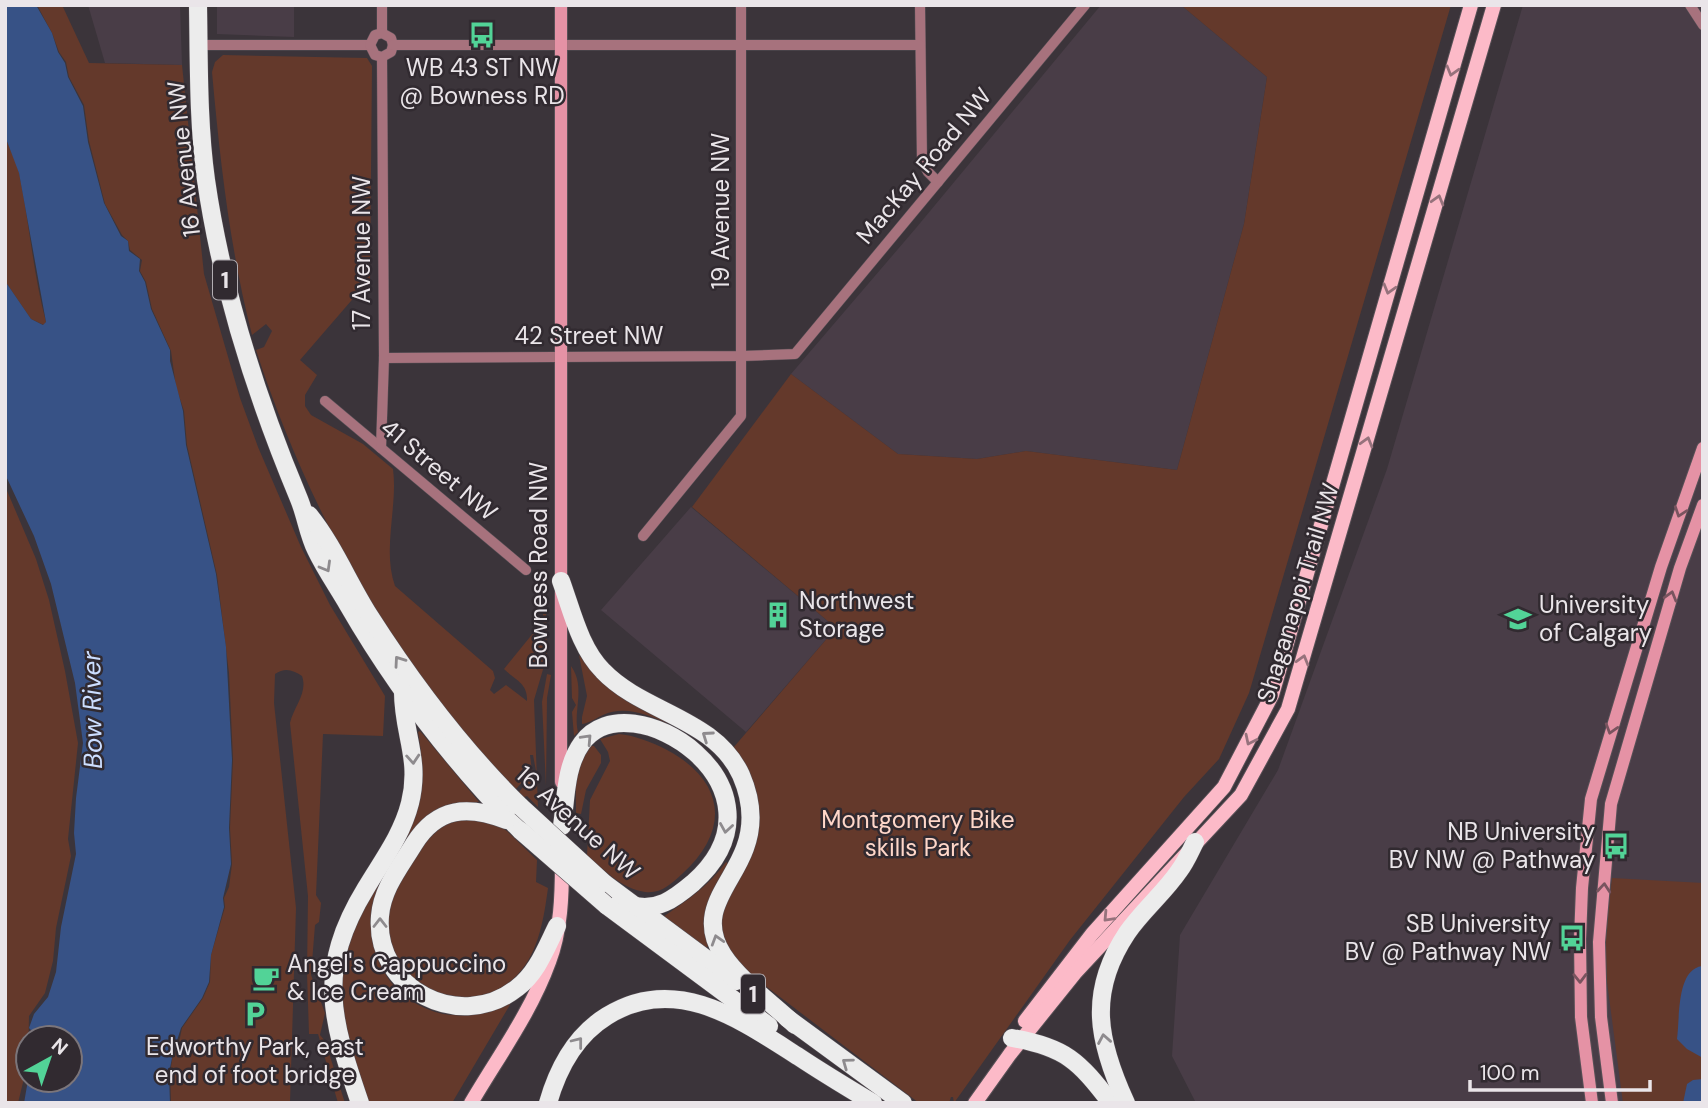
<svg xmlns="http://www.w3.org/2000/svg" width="1708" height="1108" viewBox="0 0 1708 1108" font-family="'DM Sans',sans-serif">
<rect width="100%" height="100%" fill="#3b343a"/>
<g fill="#493d47">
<polygon points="88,5 180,5 182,65 105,63"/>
<polygon points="217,5 294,5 294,37 217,34"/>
<polygon points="1101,5 1181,5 1267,77 1244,224 1177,470 1026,451 977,459 898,454 791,374 916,228"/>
<polygon points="1523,5 1703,5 1703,1103 1196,1103 1172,1056 1180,935 1278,770 1387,469"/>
<polygon points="691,507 836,628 746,732 601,610"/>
</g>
<g fill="#64392b">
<path d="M 37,5 L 62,5 L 89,63 L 182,65 L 204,274 L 240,398 L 258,447 L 301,547 L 330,605 L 385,696 L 383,736 L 323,734 L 316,895 L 321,903 L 319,922 L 315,925 L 311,975 L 325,1013 L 320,1035 L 325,1041 L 345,1103 L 338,1103 L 318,1034 L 309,1034 L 307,973 L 308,896 L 290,723 C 294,706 308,693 302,676 C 293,670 285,667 275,674 L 274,703 L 296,908 L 290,1103 L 171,1103 L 170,1074 L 173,1053 L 179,1042 L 182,1028 L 203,998 L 210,982 L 211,955 L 225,907 L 224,898 L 229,887 L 232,864 L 230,828 L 233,759 L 229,673 L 217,575 L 187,445 L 184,411 L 176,387 L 171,351 L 152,309 L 146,282 L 140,271 L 142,260 L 130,250 L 128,241 L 122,235 L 105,204 L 89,141 L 84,105 L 69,77 L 66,62 L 59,52 L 52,33 Z"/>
<path d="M 1181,5 L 1451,5 L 1249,693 L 1219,759 L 1184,797 L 1070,940 L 954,1103 L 953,1097 L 951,1097 L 949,1103 L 919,1103 L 742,968 C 737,961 729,953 725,945 C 709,911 744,877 754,847 L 733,748 L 836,628 L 692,507 L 791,374 L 898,454 L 977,459 L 1026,451 L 1177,470 L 1244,224 L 1267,77 Z"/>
<path d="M 223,55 L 367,58 L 372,66 L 370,279 L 300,360 L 317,375 L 305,395 L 305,406 L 311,415 L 363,444 L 393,469 C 398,507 382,549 395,586 L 493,671 L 495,678 L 490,690 L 494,694 L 506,685 L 527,701 C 528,683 515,680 504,669 L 543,621 L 543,606 L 546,606 L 547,656 L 534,700 L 538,807 L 527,796 L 524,797 L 519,792 L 536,771 L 533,755 L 530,755 L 532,771 L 516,789 C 395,667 309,513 256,350 L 264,347 L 272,331 L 266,324 L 252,335 C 230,249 220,161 212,72 L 215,62 Z"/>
<path d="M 5,136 C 9,148 16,160 19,172 C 29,221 33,273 46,322 L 44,325 L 31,319 L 5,281 Z"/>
<polygon points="5,486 36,559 49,600 65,671 78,743 68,839 71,856 56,928 53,961 45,993 29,1016 28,1062 18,1103 5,1103"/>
<path d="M 579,655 L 605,685 L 669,724 C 648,715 625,705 603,715 C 596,718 590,723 582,724 L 582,717 L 587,696 Z"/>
<path d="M 571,666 C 586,687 573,710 578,732 L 574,736 L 572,712 L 576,705 L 572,698 Z"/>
<polygon points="547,674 551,675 547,698 546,786 542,702"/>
<path d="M 420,731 L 479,802 C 433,804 420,821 395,857 C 412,812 428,782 418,732 Z"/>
<path d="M 619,734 C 633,735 652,742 667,750 C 725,781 731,830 682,874 C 671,884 661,894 645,892 C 621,888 604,870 587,855 L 590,800 L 610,761 L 608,752 L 600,739 Z"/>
<path d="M 591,746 L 594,746 L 601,755 L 601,763 L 586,790 L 581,814 L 576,813 C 576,786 573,769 591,746 Z"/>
<path d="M 466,819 L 495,824 L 507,831 L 537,860 L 536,882 L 548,888 C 544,917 539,951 519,973 C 482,1014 424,1002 397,958 C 391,947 386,935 387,923 C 388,900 399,883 411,864 C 426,841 437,823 466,819 Z"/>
<path d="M 726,862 L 729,864 C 713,892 700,913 708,946 L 705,949 L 663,917 C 686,901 709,886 726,862 Z"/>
<path d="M 385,874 C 355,930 377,999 443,1014 C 455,1016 470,1016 481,1013 C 491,1010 501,1003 511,1003 L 452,1103 L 367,1103 C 353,1052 333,1003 345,950 C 351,923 369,897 385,874 Z"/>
<polygon points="1612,878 1703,883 1703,1103 1623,1103 1602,944 1603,918 1609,905"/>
</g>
<g fill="#375286">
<polygon points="5,5 36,5 52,33 58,52 65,63 68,77 83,106 88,142 104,203 121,236 128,241 129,251 140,259 139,271 145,282 151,309 170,350 170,361 183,411 186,445 216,574 226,647 232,760 229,828 231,864 223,898 224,907 211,955 209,982 202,998 181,1028 173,1053 169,1073 170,1103 24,1103 28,1080 70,1080 70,1038 33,1038 34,1033 29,1028 34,1014 48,997 56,972 61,927 76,854 74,833 76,798 83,743 75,683 51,584 34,536 5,474 5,281 31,319 43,325 46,322 19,173 5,136"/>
<path d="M 1702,966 L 1703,967 L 1703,1058 L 1687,1049 L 1677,1039 C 1680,1018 1676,970 1702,966 Z"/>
<polygon points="1703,1079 1703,1103 1683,1103 1687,1084 1693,1080"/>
</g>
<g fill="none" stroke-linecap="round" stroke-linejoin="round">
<g stroke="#575056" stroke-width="11">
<g id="street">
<polyline points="920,5 922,161 928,172 938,182"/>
<polyline points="1690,5 1703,25"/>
<polyline points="382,33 382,5"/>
<polyline points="199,45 370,45"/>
<polyline points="370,45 375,55 382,57 391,52 393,45"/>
<polyline points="370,45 375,35 382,33 391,38 393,45"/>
<polyline points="393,45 920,45"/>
<polyline points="384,358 742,356 795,354 1085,5"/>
<polyline points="325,401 526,570"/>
<polyline points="381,448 384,358 382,57"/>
<polyline points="643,536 741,416 741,5"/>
</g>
</g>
<g stroke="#575056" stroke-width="14">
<g id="secondary">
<polyline points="561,5 561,782"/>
<polyline points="1592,1103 1581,1017 1580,939 1582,888 1591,799 1661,567 1703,448"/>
<polyline points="1612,1103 1601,1017 1599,942 1611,804 1680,568 1703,505"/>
</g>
</g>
<g stroke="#575056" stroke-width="16">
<g id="primary">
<polyline points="1025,1021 1092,934 1224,787 1272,695 1471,5"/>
<path d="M 471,1103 C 498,1057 531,1012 549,962 C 561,931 562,895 562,862"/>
<polyline points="975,1103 1010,1054 1075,973 1241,795 1288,709 1494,5"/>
</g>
</g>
<g stroke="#575056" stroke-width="19">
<g id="highway">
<path d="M 198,5 C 199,63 198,122 206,180 C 222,291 256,396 299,499 C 306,516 308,534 316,550 C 325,569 337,586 348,605 C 396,688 453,762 521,831"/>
<path d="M 309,515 C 334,546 348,582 369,615 C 413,684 463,750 521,807"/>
<path d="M 561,581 C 572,611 580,648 603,671 C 643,713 715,718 741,775 C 751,798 754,824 745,848 C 732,885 695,912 723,955 C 739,980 773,1004 795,1025"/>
<path d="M 506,820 C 468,805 437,807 414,844 C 400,867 382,889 380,916 C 374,989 460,1033 517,988 C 537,973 546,948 557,926"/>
<path d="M 562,826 C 566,799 565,766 582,743 C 629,677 800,788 693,883 C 674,899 657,912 631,905"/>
<polyline points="604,883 736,981"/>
<polyline points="606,905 769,1026"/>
<polyline points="787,1018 903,1103"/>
<path d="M 1012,1038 C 1065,1047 1079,1061 1111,1103"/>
<path d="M 360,1103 C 331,1018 316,970 366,888 C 382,861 402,835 410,803 C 421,759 403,734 403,692"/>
<path d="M 548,1103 C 558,1068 576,1035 607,1016 C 676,973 741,1020 799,1057 C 823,1073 848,1088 873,1103"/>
<path d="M 1126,1103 C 1098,1042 1087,993 1127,933 C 1142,911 1164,893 1179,871 C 1186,862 1190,852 1195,842"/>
</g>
</g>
<use href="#street" stroke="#a7727d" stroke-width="10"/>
<use href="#secondary" stroke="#e592a5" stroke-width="12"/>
<use href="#primary" stroke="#fcbac8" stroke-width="14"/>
<use href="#highway" stroke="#ececec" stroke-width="18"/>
<g stroke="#575056" stroke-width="19" stroke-linecap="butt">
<g id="highway-bridge">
<polyline points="521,807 604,883"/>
<polyline points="521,831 606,905"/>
</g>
</g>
<use href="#highway-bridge" stroke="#ececec" stroke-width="18"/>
</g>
<defs><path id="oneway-chevron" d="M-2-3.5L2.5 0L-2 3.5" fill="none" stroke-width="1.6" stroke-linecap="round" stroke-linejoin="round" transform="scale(1.75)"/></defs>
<g stroke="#96727c">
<use href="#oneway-chevron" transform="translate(1452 71) rotate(106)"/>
<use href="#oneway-chevron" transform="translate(1438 200) rotate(-74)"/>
<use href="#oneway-chevron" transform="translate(1389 289) rotate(106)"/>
<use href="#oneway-chevron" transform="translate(1367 442) rotate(-74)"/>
<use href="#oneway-chevron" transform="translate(1303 660) rotate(-74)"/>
<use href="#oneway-chevron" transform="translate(1250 740) rotate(116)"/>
<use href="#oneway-chevron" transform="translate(1108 917) rotate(133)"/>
</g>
<g stroke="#79545f">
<use href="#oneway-chevron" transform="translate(1680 512) rotate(109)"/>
<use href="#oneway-chevron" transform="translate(1671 596) rotate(-74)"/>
<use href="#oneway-chevron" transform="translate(1611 729) rotate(107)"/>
<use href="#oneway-chevron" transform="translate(1604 888) rotate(-85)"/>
<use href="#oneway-chevron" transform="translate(1580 978) rotate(89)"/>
</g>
<g stroke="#8e8b8e">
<use href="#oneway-chevron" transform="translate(326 567) rotate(60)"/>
<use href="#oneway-chevron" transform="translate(399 661) rotate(-125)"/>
<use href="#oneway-chevron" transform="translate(707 736) rotate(-145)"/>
<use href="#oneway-chevron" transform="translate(587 739) rotate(-47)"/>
<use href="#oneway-chevron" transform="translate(413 759) rotate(86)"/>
<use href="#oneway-chevron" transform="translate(726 828) rotate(99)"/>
<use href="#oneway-chevron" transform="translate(380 923) rotate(-90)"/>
<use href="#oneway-chevron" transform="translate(717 940) rotate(-107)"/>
<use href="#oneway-chevron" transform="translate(1104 1039) rotate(-100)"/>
<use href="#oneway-chevron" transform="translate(578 1042) rotate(-52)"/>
<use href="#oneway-chevron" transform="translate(847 1063) rotate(-144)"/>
</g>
<defs>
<g id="bus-bare" transform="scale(2.1)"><path d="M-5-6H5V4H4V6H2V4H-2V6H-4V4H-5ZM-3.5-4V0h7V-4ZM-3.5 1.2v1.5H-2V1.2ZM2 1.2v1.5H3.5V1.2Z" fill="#52d397" stroke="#312a30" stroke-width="2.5" paint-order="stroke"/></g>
<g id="building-bare" transform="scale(2.1)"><path d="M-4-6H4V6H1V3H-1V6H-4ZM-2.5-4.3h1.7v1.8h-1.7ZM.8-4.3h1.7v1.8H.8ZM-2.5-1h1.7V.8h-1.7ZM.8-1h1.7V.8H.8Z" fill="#52d397" stroke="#312a30" stroke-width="2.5" paint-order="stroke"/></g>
<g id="university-bare" transform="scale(2.1)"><path d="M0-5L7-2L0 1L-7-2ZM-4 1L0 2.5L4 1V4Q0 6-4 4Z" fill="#52d397" stroke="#312a30" stroke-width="2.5" paint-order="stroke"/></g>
<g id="cafe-bare" transform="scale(2.1)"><path d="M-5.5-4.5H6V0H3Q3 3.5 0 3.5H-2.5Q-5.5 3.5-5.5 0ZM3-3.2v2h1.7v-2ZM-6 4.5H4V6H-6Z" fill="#52d397" stroke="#312a30" stroke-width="2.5" paint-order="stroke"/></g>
<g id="parking-bare" transform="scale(2.1)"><path d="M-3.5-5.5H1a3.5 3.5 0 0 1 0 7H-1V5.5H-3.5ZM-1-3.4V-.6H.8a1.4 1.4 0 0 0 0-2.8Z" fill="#52d397" stroke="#312a30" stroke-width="2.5" paint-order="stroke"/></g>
</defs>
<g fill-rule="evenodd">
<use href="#bus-bare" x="482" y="35"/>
<use href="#building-bare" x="778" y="615"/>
<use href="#university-bare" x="1518" y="619"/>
<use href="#bus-bare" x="1616" y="846"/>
<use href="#bus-bare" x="1572" y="938"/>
<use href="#cafe-bare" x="266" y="978"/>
<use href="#parking-bare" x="255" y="1014"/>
</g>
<g text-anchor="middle" stroke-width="5" stroke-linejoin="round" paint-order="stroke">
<g fill="#312a30" stroke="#b2adb2" stroke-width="2">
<rect x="213" y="260.5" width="24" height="39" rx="5"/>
<rect x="741" y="974.5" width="24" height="39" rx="5"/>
</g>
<g font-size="23" font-weight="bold" fill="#eae5e9">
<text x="225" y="288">1</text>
<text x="753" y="1002">1</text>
</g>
<g font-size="24" fill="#eae5e9" stroke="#312a30" text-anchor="start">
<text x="482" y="76" text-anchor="middle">WB 43 ST NW<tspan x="482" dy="28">@ Bowness RD</tspan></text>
<text x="799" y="609">Northwest<tspan x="799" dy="28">Storage</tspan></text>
<text x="1539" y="613">University<tspan x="1539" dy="28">of Calgary</tspan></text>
<text x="1595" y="840" text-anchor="end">NB University<tspan x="1595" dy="28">BV NW @ Pathway</tspan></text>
<text x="1551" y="932" text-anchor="end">SB University<tspan x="1551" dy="28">BV @ Pathway NW</tspan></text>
<text x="287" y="972">Angel's Cappuccino<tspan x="287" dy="28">&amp; Ice Cream</tspan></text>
<text x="255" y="1055" text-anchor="middle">Edworthy Park, east<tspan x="255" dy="28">end of foot bridge</tspan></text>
</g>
<g font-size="24" fill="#eae5e9" stroke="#312a30">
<text transform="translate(184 159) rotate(-96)" y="8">16 Avenue NW</text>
<text transform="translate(924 166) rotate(-50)" y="8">MacKay Road NW</text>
<text transform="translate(721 211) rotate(-90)" y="8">19 Avenue NW</text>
<text transform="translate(362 253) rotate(-90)" y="8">17 Avenue NW</text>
<text x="589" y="344">42 Street NW</text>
<text transform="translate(439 470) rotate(40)" y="8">41 Street NW</text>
<text transform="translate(539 565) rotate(-90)" y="8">Bowness Road NW</text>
<text transform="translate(1298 593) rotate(-73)" y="8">Shaganappi Trail NW</text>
<text transform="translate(578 823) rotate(42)" y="8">16 Avenue NW</text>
</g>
<g font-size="24" fill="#ffd7c9" stroke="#312a30">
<text x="918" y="828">Montgomery Bike<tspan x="918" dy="28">skills Park</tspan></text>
</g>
<g font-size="26" font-style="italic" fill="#ccdeff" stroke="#312a30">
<text transform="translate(92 710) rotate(-91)" y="9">Bow River</text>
</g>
</g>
<rect width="1708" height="1108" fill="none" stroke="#eae5e9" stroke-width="14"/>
<g transform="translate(49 1059) rotate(40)"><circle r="33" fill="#312a30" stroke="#7b757a" stroke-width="2"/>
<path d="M0-5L12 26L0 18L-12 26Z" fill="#52d397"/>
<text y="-10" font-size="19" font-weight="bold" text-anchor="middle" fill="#eae5e9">N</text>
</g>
<path d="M1470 1080v10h180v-10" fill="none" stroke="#eae5e9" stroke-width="3.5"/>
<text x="1480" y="1080" font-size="21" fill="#eae5e9" stroke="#312a30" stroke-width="5" paint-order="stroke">100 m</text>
</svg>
